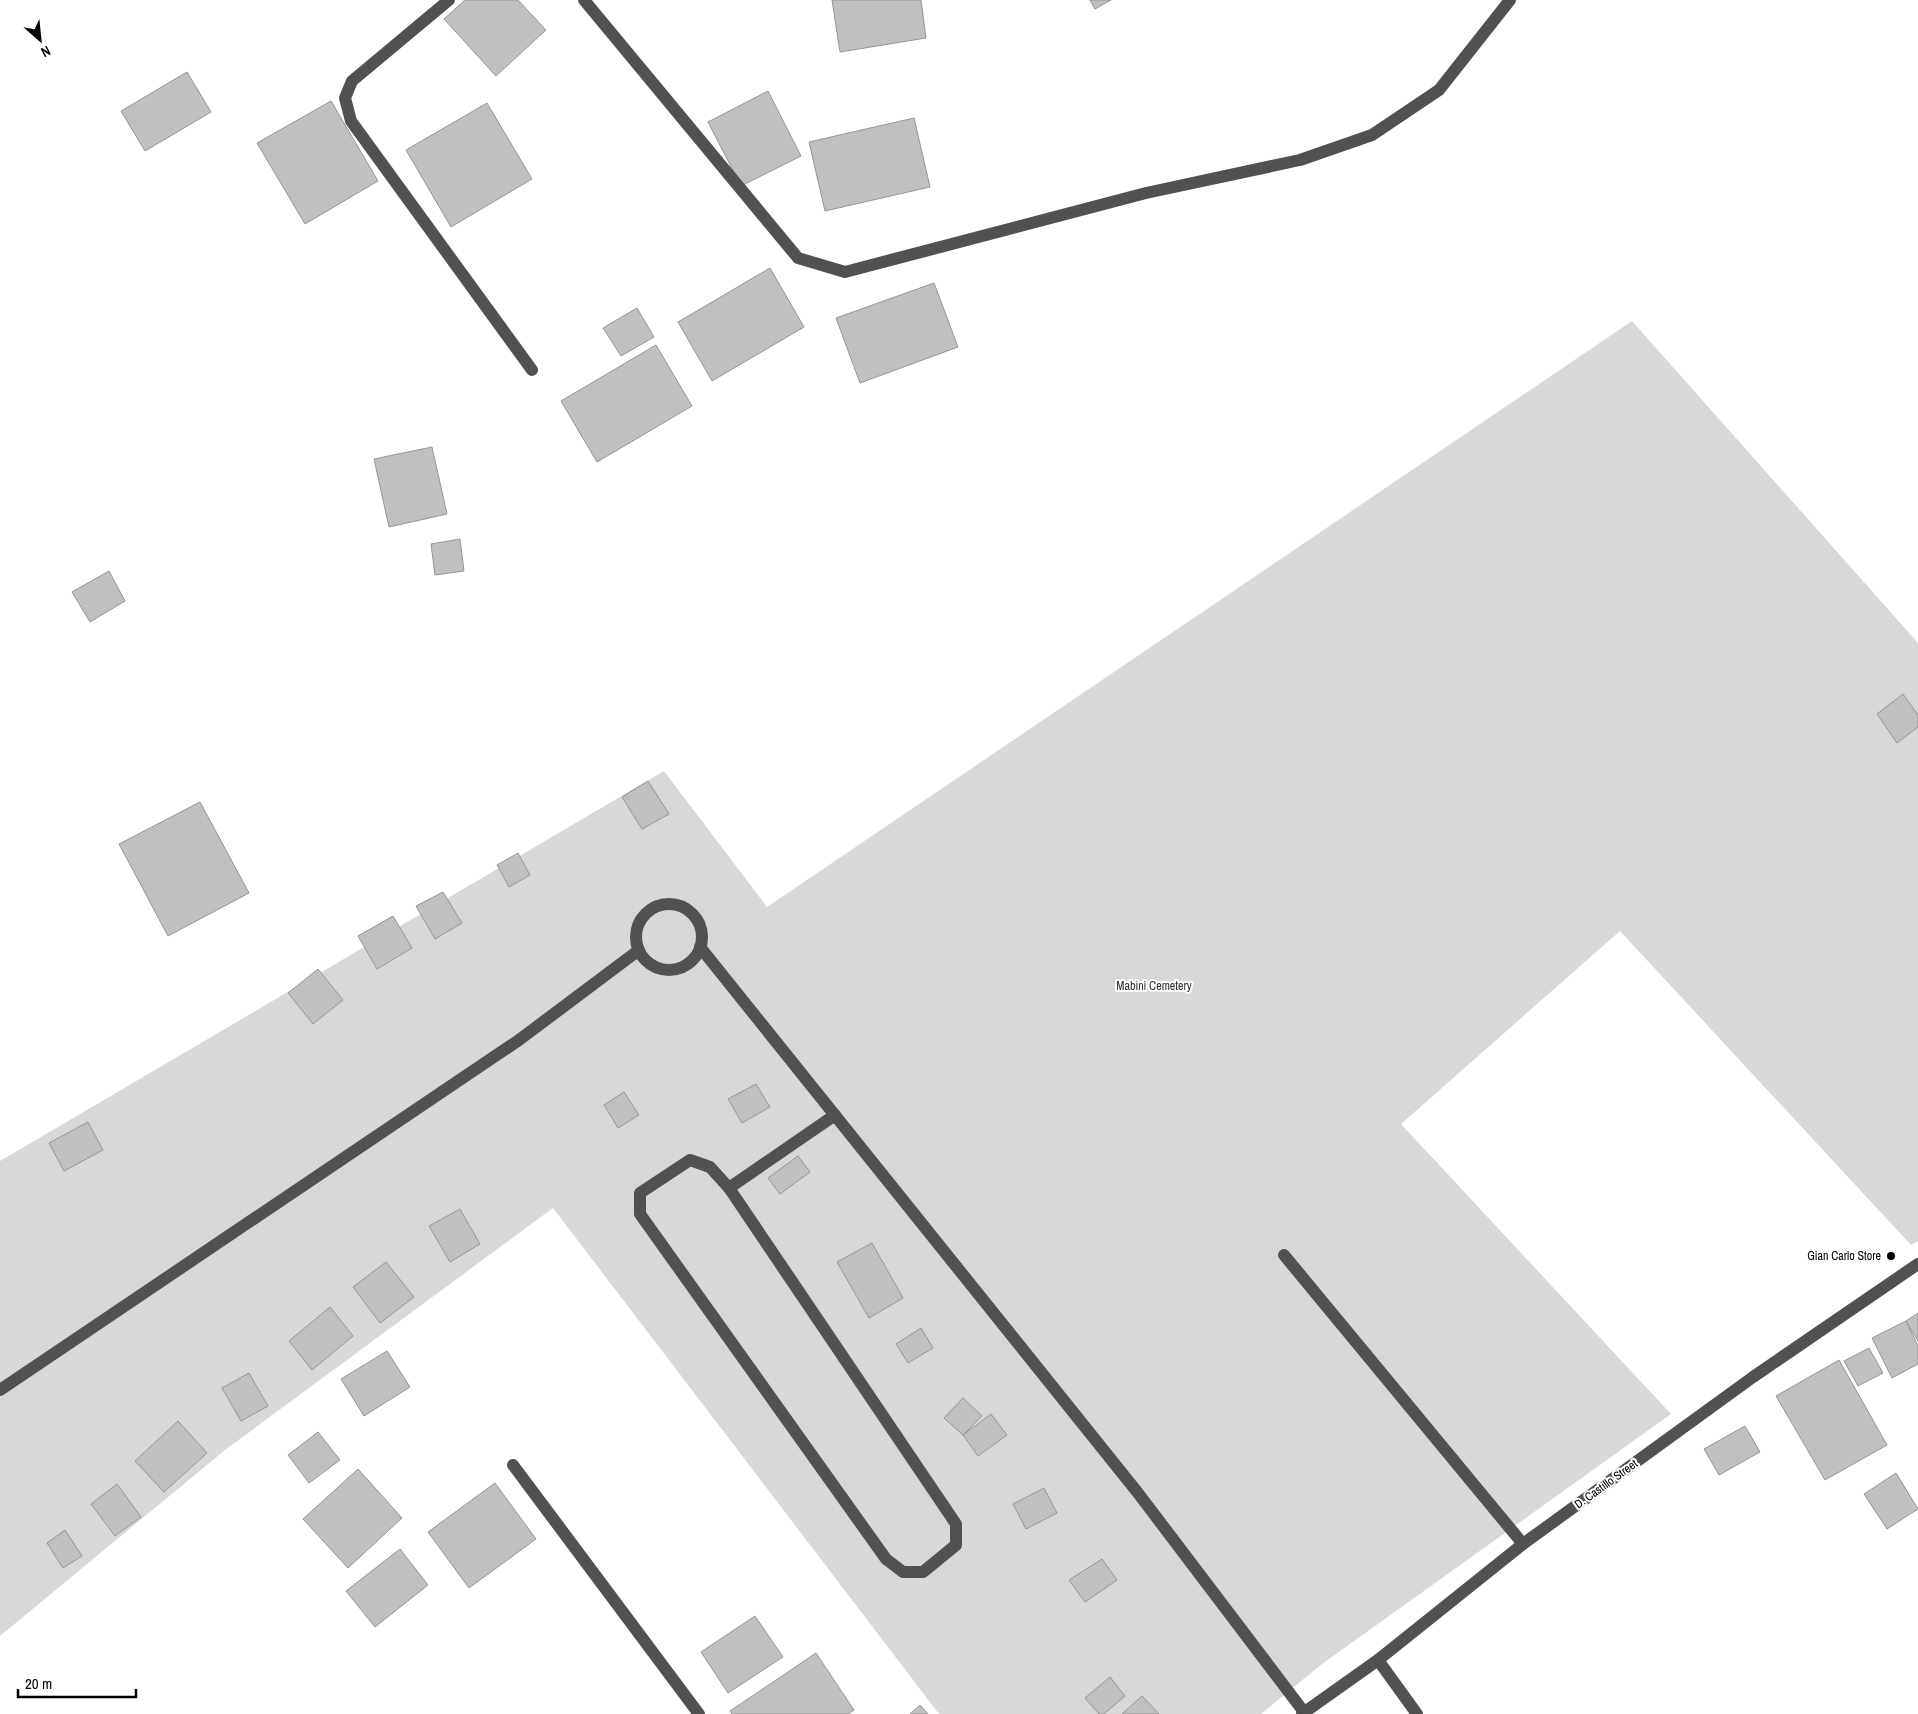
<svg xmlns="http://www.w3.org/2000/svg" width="1918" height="1714" viewBox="0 0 1918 1714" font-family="'Archivo Narrow',sans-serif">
<rect width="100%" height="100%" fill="#fff"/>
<polygon fill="#d8d8d8" points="1632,321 1918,643 1918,1241 1911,1245 1620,931 1401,1124 1671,1414 1322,1664 1261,1714 939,1714 553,1208 225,1450 0,1636 0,1161 664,771 767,907"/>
<g fill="#c0c0c0" stroke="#959595">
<polygon points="465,0 518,0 546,30 496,76 444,19"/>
<polygon points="832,0 921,0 926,38 840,52"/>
<polygon points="1090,0 1111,0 1095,9"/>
<polygon points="187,72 211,112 145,151 121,111"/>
<polygon points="768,91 801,156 741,186 708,122"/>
<polygon points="331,101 378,181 305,224 257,143"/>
<polygon points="487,103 532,179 451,227 406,150"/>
<polygon points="914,118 930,187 825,211 809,142"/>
<polygon points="770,268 804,327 712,381 678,322"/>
<polygon points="934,283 958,347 860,383 836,318"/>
<polygon points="637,308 654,337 621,356 603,328"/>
<polygon points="656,345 692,406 597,462 561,401"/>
<polygon points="432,447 447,514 389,527 374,459"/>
<polygon points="460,539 464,571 435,575 431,544"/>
<polygon points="109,571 125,601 90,622 72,592"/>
<polygon points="1903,694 1918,715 1918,727 1897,743 1877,714"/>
<polygon points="648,781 669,814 642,829 622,797"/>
<polygon points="200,802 249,893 168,936 119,844"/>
<polygon points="518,853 530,875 509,887 497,865"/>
<polygon points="443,892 462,923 435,939 416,906"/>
<polygon points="393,916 412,948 377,969 358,936"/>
<polygon points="318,969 343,1000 313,1024 288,993"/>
<polygon points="756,1084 770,1107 742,1123 728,1099"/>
<polygon points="624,1092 639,1115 618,1128 604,1105"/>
<polygon points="88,1122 103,1150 64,1171 49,1143"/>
<polygon points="798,1156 810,1172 780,1194 768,1178"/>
<polygon points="460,1209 480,1244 450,1262 429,1226"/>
<polygon points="872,1243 903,1298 869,1318 837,1262"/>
<polygon points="386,1262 414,1297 380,1323 353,1287"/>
<polygon points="330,1307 353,1336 312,1370 289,1341"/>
<polygon points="1918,1313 1918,1341 1906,1321"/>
<polygon points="1906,1321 1918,1346 1918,1364 1892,1378 1872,1338"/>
<polygon points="921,1328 933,1348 908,1363 896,1344"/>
<polygon points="1869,1348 1883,1373 1858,1386 1844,1361"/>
<polygon points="387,1351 410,1387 364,1416 341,1379"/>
<polygon points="1839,1360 1887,1445 1825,1480 1776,1396"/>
<polygon points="249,1373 268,1406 241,1421 222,1388"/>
<polygon points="963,1398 982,1416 963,1435 944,1418"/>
<polygon points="991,1414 1007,1435 978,1456 963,1435"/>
<polygon points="178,1421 207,1453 164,1492 135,1461"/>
<polygon points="1745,1426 1760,1452 1719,1475 1704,1449"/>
<polygon points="318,1432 340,1460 309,1483 288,1455"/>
<polygon points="358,1469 402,1518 348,1568 303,1519"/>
<polygon points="1896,1473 1918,1509 1887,1529 1864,1494"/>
<polygon points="495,1483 536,1539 469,1588 428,1532"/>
<polygon points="117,1484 141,1517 115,1536 91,1504"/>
<polygon points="1044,1488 1057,1513 1026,1529 1013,1504"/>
<polygon points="65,1530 82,1556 63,1568 47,1543"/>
<polygon points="400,1549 428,1585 375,1627 346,1591"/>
<polygon points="1102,1559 1117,1580 1085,1602 1069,1580"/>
<polygon points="755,1616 783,1657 728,1693 701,1652"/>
<polygon points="816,1653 854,1710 848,1714 732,1714 730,1711"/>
<polygon points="1110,1677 1125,1696 1104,1714 1099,1714 1085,1698"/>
<polygon points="1142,1696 1159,1714 1122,1714"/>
<polygon points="920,1705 928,1714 910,1714"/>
</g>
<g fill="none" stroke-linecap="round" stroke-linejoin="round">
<g stroke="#515151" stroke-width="12">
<polyline points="449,0 352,81 345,98 351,121 532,370"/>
<polyline points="584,0 798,258 845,272 1146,193 1300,160 1372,135 1439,90 1510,0"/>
<circle cx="669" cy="937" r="33"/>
<polyline points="700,947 1138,1493 1304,1712"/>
<polygon points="690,1160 710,1167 729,1188 956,1524 956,1545 923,1572 903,1572 886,1559 640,1214 640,1193"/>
<polyline points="729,1188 835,1115"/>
<polyline points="1284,1255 1523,1544"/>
<polyline points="0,1390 519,1040 639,950"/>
<polyline points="513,1465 699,1714"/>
<polyline points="1378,1660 1417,1714"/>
<polyline points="1302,1714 1378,1660 1523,1544 1753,1377 1918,1264"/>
</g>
</g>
<circle fill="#000" stroke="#fff" stroke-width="2" cx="1891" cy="1256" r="5"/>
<g text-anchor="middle" stroke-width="4" stroke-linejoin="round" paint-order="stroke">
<g font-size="12" fill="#2f2f2f" stroke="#fff">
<text x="1154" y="990">Mabini Cemetery</text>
</g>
<g font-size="12" fill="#000" stroke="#fff" text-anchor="end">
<text x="1881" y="1260">Gian Carlo Store</text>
</g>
<g font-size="12" fill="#000" stroke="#fff">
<text transform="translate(1606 1484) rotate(-36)" y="4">D. Castillo Street</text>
</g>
</g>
<g transform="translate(40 40) rotate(153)" stroke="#ffffff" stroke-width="4" paint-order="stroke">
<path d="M0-4L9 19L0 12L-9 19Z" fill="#000000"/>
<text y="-8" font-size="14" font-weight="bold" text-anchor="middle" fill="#000000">N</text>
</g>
<path d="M18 1689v8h118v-8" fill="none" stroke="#000000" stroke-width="2.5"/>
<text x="25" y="1689" font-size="15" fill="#000000" stroke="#ffffff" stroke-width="4" paint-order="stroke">20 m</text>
</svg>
